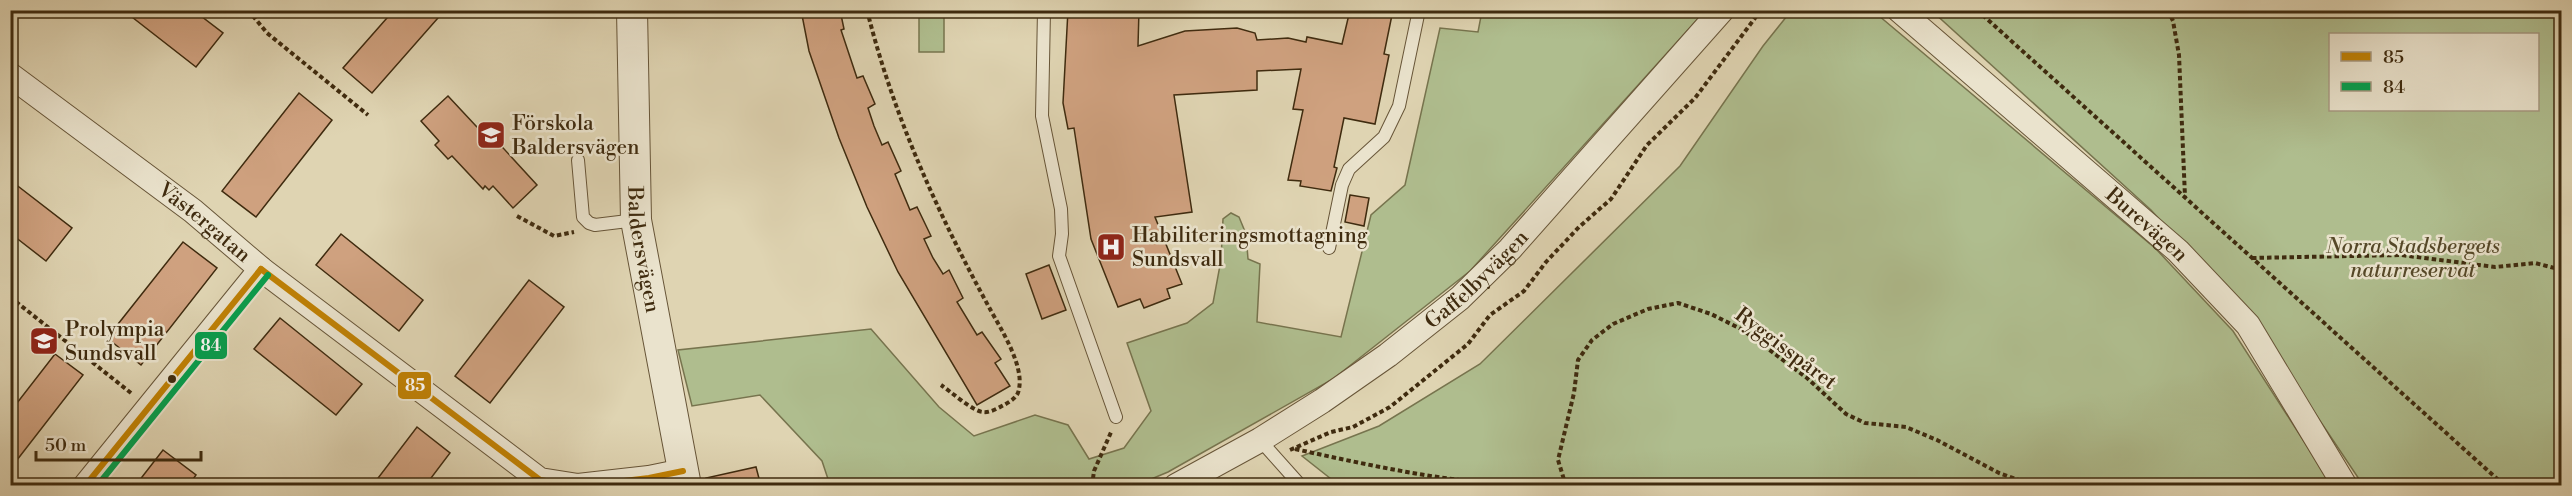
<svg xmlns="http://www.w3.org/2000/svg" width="2572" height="496" viewBox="0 0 2572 496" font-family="'Libre Bodoni',serif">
<rect width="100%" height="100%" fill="#dfd4b2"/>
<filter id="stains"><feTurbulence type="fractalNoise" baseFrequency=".00333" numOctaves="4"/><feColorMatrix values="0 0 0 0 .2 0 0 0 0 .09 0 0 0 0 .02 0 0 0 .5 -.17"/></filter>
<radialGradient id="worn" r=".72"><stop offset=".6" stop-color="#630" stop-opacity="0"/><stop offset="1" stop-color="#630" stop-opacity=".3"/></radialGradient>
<g fill="#afbd8e" stroke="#77744e" stroke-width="1.5" fill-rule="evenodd">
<polygon points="1872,10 2156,249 2233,331 2332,485 1340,486 1302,456 1379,426 1480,364 1680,166 1763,46 1791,11"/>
<rect x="919" y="11" width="25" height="41"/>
<polygon points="1482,11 1705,11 1470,271 1333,379 1168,472 1137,485 830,485 822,461 760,395 692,406 678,350 871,329 939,407 974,436 1035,415 1068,425 1089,459 1124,448 1151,411 1127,343 1187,323 1213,303 1221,260 1223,219 1231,213 1239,217 1246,234 1248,259 1260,264 1257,322 1341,337 1371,215 1405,185 1440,28 1478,32"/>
<path d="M 1932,11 L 2561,11 L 2561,485 L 2363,485 L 2253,321 L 2151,210 ZM 2330,34 L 2538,34 L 2538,110 L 2330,110 Z"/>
</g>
<g fill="#cfa17f" stroke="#3f2b0f" stroke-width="1.5">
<polygon points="123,10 193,10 223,33 196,67"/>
<polygon points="394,10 445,10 372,93 343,68"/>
<polygon points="801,10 840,10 844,29 841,30 857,78 863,76 875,104 868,108 874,126 882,145 888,142 901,171 895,174 910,210 917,207 931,236 924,239 933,258 943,274 949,270 963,298 957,302 977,335 982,332 1001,359 995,363 1010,386 977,405 898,272 867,207 839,138 809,51"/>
<polygon points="1068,10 1139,10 1138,46 1185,31 1237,28 1255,33 1257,40 1288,38 1306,42 1307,37 1342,44 1350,10 1393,10 1384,54 1389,55 1375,124 1344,118 1334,167 1337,168 1331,191 1300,186 1301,181 1288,180 1303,110 1293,109 1301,69 1257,71 1257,90 1174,95 1192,212 1155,217 1182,284 1167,289 1170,298 1144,308 1140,299 1118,307 1091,239 1074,128 1068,129 1063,103"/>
<polygon points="299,93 332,120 256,217 222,191"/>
<polygon points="448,96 490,141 494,138 537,185 513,208 493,186 489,190 485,186 483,189 452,156 448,159 435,145 439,141 421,121"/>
<polygon points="10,180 72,228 46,261 10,233"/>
<polygon points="1350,195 1369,198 1364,226 1345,222"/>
<polygon points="341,234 423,300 399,331 316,265"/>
<polygon points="183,242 217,268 141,365 107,338"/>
<polygon points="1049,265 1066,310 1042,319 1026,274"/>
<polygon points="529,280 564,307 490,403 455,376"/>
<polygon points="280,318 362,384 336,415 254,349"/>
<polygon points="55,354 83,375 10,469 10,412"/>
<polygon points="417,427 450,453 425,486 372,486"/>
<polygon points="163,450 196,475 188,486 135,486"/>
<polygon points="756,467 761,486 707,486 706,478"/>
</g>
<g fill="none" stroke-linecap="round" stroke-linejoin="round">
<g stroke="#675538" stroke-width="14">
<g id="service">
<polyline points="1044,10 1042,116 1061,209 1062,234 1059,256 1116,417"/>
<polyline points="578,160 583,217 589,223 595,225 636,220"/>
<polyline points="1329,248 1342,185 1349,169 1384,137 1399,106 1419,10"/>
<polyline points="1260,440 1301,486"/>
</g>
</g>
<g stroke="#675538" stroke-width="26">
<g id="minor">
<path id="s1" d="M 1899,10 L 2178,251 L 2248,325 L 2345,486"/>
<path id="s2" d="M 10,75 L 193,211 L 261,269 L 540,480 L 578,486"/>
<polyline points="85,486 261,269"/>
<polyline points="578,486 649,478 683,471"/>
<path id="s3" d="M 1176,486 L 1260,440 L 1322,401 L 1388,355 L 1460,298 L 1510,249 L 1722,10"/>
</g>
</g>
<g stroke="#675538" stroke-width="32">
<g id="tertiary">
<path id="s4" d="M 632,10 L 636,220 L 686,486"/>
</g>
</g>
<g stroke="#3f2b0f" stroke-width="4" stroke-dasharray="4.5 3" stroke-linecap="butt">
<polyline points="248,10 267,33 368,115"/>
<path d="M 867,10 C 893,115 938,214 990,309 C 1001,329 1024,365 1019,389 C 1018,397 1011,401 1004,405 C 998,408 990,413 983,412 C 974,412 950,391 941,385"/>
<polyline points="1977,10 2505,486"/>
<polyline points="2168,10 2173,21 2179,55 2185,197"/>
<polyline points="517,216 554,236 574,232"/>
<polyline points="2252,258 2401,255 2495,267 2535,263 2562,270"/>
<polyline points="10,297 131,393"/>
<path d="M 1295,449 C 1359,463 1422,477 1487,483 C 1512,485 1536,482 1561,486"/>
<polyline points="1290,450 1331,432 1353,427 1390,407 1468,344 1490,315 1524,291 1546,262 1579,227 1611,199 1647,145 1695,98 1761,10"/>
<polyline points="1092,486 1094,471 1112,430"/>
<polyline points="1566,486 1558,460 1574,393 1578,360 1592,340 1613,324 1648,309 1678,303 1711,314 1743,330 1807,378 1846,414 1865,423 1906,427 1937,440 1999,473 2035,486"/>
</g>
<use href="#service" stroke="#eae3cd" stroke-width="12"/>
<use href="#minor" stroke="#eae3cd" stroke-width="24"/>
<use href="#tertiary" stroke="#eae3cd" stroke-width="30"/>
<g stroke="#eae3cd" stroke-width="10">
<g id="bus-1">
<polyline points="261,269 540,480 575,486"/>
<polyline points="85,486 261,269"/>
<polyline points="582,486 649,478 683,471"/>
</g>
</g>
<g stroke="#eae3cd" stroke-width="10">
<polyline id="bus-2" points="97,486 268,275"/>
</g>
<use href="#bus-1" stroke="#c08104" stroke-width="6"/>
<use href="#bus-2" stroke="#03a04e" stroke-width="6"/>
</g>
<defs>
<g id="school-square" transform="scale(1.5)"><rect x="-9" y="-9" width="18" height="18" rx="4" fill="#8f2418" stroke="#eae3cd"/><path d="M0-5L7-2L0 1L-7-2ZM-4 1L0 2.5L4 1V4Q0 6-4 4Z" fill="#fff"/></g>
<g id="hospital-square" transform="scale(1.5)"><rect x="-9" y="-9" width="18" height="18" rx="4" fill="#8f2418" stroke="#eae3cd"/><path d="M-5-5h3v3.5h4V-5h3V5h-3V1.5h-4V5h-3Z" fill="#fff"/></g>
</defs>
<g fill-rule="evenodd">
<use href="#school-square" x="491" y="135"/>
<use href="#hospital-square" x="1111" y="247"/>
<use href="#school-square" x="44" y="341"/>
</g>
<circle fill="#3f2b0f" stroke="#eae3cd" stroke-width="2" cx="172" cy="379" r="5"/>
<g text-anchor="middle" stroke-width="5" stroke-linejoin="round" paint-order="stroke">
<g font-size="21" fill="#3f2b0f" stroke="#eae3cd" text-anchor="start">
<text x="512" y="130">Förskola<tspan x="512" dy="24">Baldersvägen</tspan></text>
<text x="1132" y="242">Habiliteringsmottagning<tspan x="1132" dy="24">Sundsvall</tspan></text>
<text x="65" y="336">Prolympia<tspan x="65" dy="24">Sundsvall</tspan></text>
</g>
<g font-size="21" fill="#3f2b0f" stroke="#eae3cd">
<text dy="7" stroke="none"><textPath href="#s2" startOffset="244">Västergatan</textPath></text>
<text dy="7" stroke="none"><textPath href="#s1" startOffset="328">Burevägen</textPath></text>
<text dy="7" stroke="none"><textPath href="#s4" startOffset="240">Baldersvägen</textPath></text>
<text dy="7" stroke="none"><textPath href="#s3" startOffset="366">Gaffelbyvägen</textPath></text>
<text transform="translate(1786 348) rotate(37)" y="7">Ryggisspåret</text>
</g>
<g font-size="21" font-style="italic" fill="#554828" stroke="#eae3cd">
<text x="2413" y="253">Norra Stadsbergets<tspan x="2413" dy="24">naturreservat</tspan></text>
</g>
</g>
<g stroke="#eae3cd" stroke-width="2">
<rect x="194" y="331" width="34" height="29" rx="6" fill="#03a04e"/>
<rect x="397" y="371" width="35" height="29" rx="6" fill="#c08104"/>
</g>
<g font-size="16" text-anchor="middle" font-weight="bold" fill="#fff">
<text x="211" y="351">84</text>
<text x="415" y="391">85</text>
</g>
<rect width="2572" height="496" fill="none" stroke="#dfd4b2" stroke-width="36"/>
<rect x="12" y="12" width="2548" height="472" fill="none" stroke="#3f2b0f" stroke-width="3"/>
<rect x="18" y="18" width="2536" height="460" fill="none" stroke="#3f2b0f" stroke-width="1.5"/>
<rect x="2329" y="33" width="210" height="78" fill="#eae3cd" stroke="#a69981" stroke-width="1.5"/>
<rect x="2341" y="52" width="30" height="9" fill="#c08104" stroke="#a69981" stroke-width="1.5"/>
<text x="2383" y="63" font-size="18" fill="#3f2b0f">85</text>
<rect x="2341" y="82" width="30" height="9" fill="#03a04e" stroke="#a69981" stroke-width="1.5"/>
<text x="2383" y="93" font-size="18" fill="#3f2b0f">84</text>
<path d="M36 451v9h165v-9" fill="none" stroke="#3f2b0f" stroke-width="3"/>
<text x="45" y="451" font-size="18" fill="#3f2b0f" stroke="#eae3cd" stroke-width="4.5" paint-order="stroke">50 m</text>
<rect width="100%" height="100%" filter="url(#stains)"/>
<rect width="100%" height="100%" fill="url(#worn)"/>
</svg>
